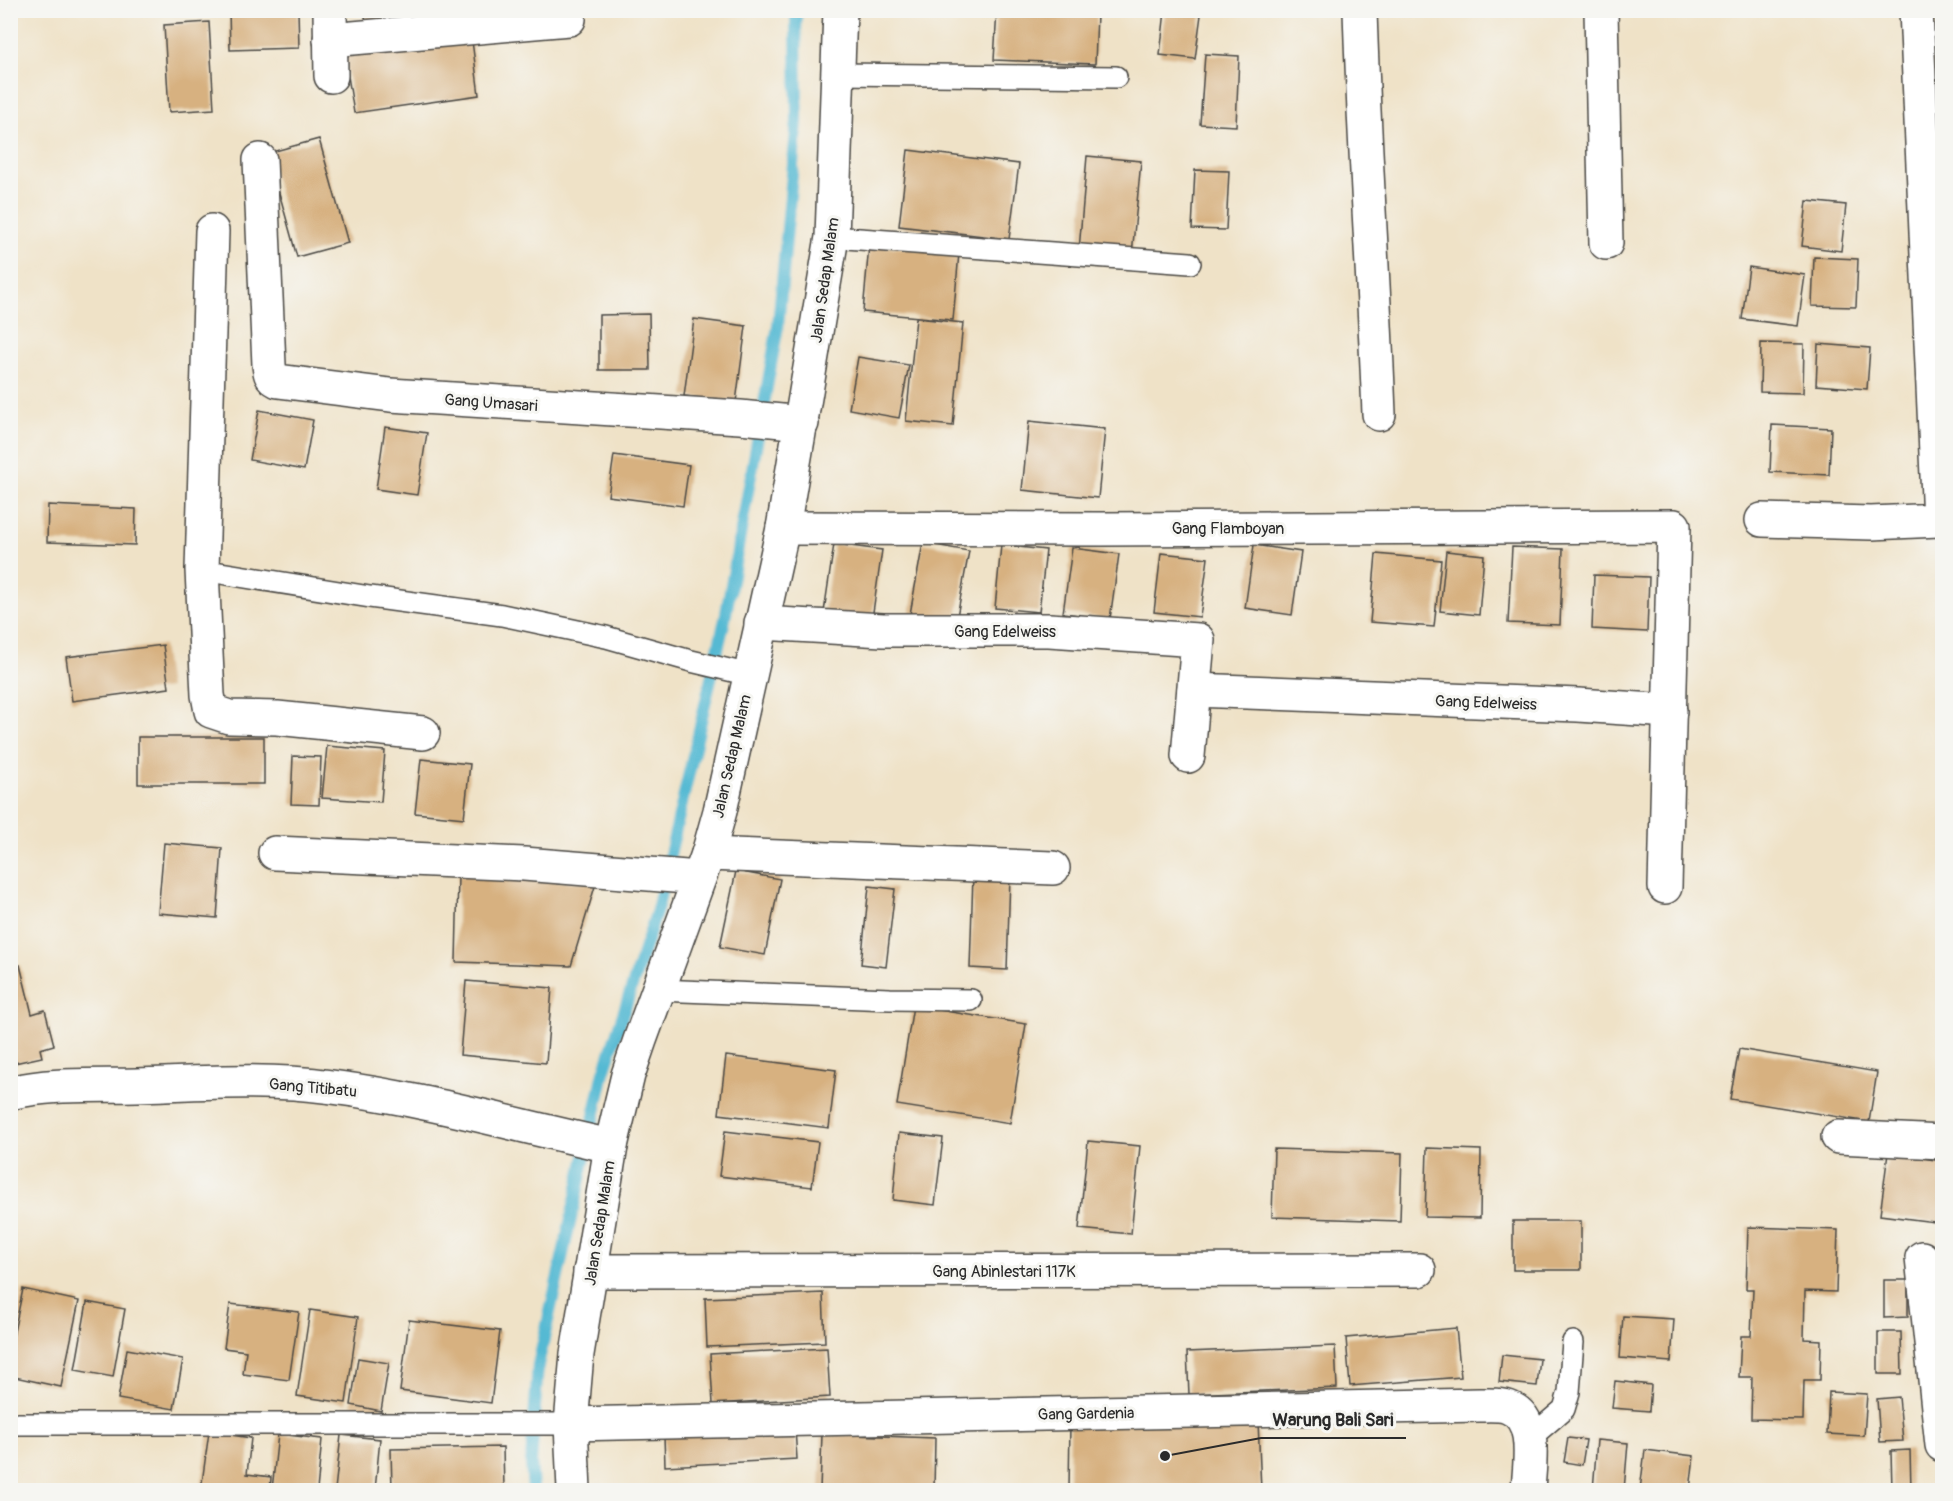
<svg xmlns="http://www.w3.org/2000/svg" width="1953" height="1501" viewBox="0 0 1953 1501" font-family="Pangolin,sans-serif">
<rect width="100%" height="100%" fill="#f6f6f2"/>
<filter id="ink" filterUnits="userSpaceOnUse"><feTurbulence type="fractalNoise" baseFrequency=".0167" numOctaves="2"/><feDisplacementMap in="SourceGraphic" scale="12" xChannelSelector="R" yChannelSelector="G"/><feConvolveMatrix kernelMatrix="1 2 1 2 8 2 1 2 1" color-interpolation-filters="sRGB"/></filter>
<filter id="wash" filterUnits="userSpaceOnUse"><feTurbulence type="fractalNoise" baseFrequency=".008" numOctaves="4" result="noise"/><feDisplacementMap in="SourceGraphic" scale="24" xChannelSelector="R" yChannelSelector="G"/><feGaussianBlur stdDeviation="1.35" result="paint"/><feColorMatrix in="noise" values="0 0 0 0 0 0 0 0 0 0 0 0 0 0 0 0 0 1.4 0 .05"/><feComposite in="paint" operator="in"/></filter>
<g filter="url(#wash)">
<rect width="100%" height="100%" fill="#efe2c7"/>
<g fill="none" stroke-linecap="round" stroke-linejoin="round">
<polyline stroke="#54b9d3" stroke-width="12" points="533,1490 531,1462 538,1365 604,1072 657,910 725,619 778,326 797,121 796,10"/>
</g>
<g id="blocks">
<g fill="#d7b180">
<polygon points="229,10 298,10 299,48 230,50"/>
<polygon points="364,10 447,10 448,16 366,23"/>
<polygon points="997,10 1097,14 1095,64 994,60"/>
<polygon points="1165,11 1201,15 1195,59 1160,55"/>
<polygon points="209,22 214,109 169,112 164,25"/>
<polygon points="471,33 479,95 354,113 344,51"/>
<polygon points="1205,54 1239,56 1236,126 1200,124"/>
<polygon points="319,139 348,243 297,257 268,153"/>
<polygon points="908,150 1019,164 1009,239 899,226"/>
<polygon points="1087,156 1141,161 1132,255 1079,250"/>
<polygon points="1195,170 1229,171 1226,230 1192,229"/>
<polygon points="1807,201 1846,205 1841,251 1802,246"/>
<polygon points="869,245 959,253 953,320 863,312"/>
<polygon points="1814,257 1858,259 1856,307 1812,306"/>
<polygon points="1749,267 1805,275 1798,326 1742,319"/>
<polygon points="649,314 650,370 599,370 599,315"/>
<polygon points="916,318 963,323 953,426 906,421"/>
<polygon points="694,319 746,326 736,402 684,396"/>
<polygon points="1761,343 1804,344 1803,393 1760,392"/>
<polygon points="1818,344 1870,348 1867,389 1816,385"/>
<polygon points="858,357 909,365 899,418 849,409"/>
<polygon points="259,410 313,420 304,470 250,460"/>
<polygon points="1029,421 1105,429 1098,498 1022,490"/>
<polygon points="1772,425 1831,428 1829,475 1770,472"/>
<polygon points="385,427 427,433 417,495 376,489"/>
<polygon points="614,455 689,465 683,506 608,496"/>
<polygon points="48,505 136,509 135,545 47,542"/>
<polygon points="923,543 969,551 956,622 910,614"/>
<polygon points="834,544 882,550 872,619 824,612"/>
<polygon points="1001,545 1046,550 1039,612 995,608"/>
<polygon points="1254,545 1301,552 1292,615 1245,608"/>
<polygon points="1512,547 1563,549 1560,625 1508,623"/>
<polygon points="1072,548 1119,554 1110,619 1063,613"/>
<polygon points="1446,551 1484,555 1479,615 1440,611"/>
<polygon points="1161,553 1208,558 1200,617 1154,612"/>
<polygon points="1376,554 1441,560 1434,627 1370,622"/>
<polygon points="1594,575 1649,577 1647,632 1592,629"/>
<polygon points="163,645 169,688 72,701 66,657"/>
<rect x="138" y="737" width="126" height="47"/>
<polygon points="327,746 385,751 381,802 322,798"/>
<polygon points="293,756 321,757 319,805 291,804"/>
<polygon points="421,759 470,764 464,818 415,813"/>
<polygon points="164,843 222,848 217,918 158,913"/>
<polygon points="736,871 780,879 765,955 720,947"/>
<polygon points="458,875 596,883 571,966 456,962"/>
<polygon points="973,875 1010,876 1007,970 970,968"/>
<polygon points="869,886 895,889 886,967 861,964"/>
<polygon points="20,965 32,1014 45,1010 54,1045 40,1049 42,1057 10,1064 10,968"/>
<polygon points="466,981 552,988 546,1063 460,1055"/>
<polygon points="913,1006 1026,1024 1010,1123 897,1105"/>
<polygon points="1739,1049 1877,1072 1869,1122 1730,1099"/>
<polygon points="726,1056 836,1070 829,1128 719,1114"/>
<polygon points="725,1131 818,1142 812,1187 719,1176"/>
<polygon points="899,1133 943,1138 935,1205 893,1200"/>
<polygon points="1088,1141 1140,1146 1131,1234 1079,1229"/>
<polygon points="1427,1148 1481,1150 1480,1218 1425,1217"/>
<polygon points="1274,1149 1402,1153 1400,1221 1272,1217"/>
<polygon points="1888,1153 1942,1161 1942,1223 1880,1215"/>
<rect x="1513" y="1221" width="68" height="49"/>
<polygon points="1748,1227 1838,1230 1836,1292 1805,1291 1804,1339 1821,1340 1820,1380 1804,1380 1803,1420 1751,1419 1752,1377 1739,1377 1741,1336 1751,1336 1753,1289 1746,1289"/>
<polygon points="1884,1280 1908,1280 1908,1317 1884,1318"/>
<polygon points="23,1289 79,1301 61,1387 10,1376 10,1351"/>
<polygon points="823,1293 825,1342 707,1347 705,1298"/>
<polygon points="87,1302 125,1309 113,1377 75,1370"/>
<polygon points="230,1304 299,1312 289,1380 243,1374 246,1351 224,1348"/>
<polygon points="310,1310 358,1317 346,1403 297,1396"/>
<polygon points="1623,1316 1674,1319 1671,1362 1620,1358"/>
<polygon points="409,1320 500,1331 491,1403 400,1391"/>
<polygon points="1456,1328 1461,1377 1350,1386 1346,1338"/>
<polygon points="1878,1332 1901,1332 1902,1374 1878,1374"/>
<polygon points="1335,1346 1337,1388 1189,1394 1187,1352"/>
<polygon points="827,1348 830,1397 713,1404 710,1354"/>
<polygon points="127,1349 183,1359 174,1409 118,1399"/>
<polygon points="1502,1355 1540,1359 1537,1386 1499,1382"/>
<polygon points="358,1358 389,1363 381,1411 351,1405"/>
<polygon points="1615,1381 1651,1385 1649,1411 1612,1408"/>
<polygon points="1829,1392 1867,1394 1864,1436 1827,1434"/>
<polygon points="1899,1397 1903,1441 1880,1442 1877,1399"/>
<polygon points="1258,1421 1261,1490 1069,1490 1070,1422"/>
<polygon points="795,1429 797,1459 665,1466 664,1436"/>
<polygon points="209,1432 251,1438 247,1474 271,1477 270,1490 201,1490"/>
<polygon points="278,1434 322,1439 317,1490 272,1490"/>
<polygon points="822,1434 935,1438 934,1490 820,1490"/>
<polygon points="341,1435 380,1439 375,1490 335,1490"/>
<polygon points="1568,1438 1586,1440 1582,1465 1564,1462"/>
<polygon points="1597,1440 1628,1443 1624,1490 1593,1490"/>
<polygon points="503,1447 504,1490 392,1490 391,1449"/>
<polygon points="1645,1450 1694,1456 1690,1490 1640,1490"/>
<polygon points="1910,1450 1911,1490 1892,1490 1891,1451"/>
</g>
</g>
</g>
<g filter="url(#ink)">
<use href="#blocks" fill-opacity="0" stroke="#484642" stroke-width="1.5"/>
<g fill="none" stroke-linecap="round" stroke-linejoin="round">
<g stroke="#484642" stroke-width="24">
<g id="service">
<polyline points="838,74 1116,77"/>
<polyline points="832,237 1190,263"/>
<polyline points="202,570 370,597 502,615 606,637 691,661 750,675"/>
<polyline points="657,990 890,999 971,1000"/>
<polyline points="17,1424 571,1424"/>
<polyline points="1530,1438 1564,1409 1569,1392 1573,1342"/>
</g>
</g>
<g stroke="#484642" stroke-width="36">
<g id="minor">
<polyline points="330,10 331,76"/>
<path d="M 1360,10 C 1364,145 1374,280 1379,414"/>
<polyline points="1601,10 1606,243"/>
<polyline points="330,40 569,19"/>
<path d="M 260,160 L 269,365 C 270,373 270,377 278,381 L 390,395 L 740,417 L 802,423"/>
<polyline points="212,231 202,570 208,695 211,711 229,717 277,718 423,733"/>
<polyline points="1762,520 1871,523 1939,520 1916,10"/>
<polyline points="783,528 1102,529 1674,526 1665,887"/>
<polyline points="761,623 883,630 1049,630 1198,640 1188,756"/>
<polyline points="1194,690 1578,705 1670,711"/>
<polyline points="275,853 524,864 699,878"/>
<polyline points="708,854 1053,868"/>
<path d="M 10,1093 C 50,1083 97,1086 137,1085 C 201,1083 267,1078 332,1087 C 426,1099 518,1126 611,1146"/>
<polyline points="1838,1137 1942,1142"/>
<polyline points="1922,1258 1942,1445"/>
<polyline points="590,1271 1419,1270"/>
<path d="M 571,1424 L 1480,1405 C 1488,1405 1500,1404 1508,1407 C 1539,1418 1529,1466 1528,1490"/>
</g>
</g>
<g stroke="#484642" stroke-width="36">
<polyline id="tertiary" points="574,1490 571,1424 577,1354 611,1146 628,1075 640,1040 708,854 720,811 783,528 832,237 840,10"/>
</g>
<use href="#service" stroke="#fff" stroke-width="21"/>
<use href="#minor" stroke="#fff" stroke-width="33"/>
<use href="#tertiary" stroke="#fff" stroke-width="33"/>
</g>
</g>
<g text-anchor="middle" stroke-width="6" stroke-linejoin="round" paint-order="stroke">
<g font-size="16" fill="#2b2b2b" stroke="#f6f6f2">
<text transform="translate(824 280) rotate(-82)" y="6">Jalan Sedap Malam</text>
<text transform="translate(491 402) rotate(4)" y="6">Gang Umasari</text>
<text x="1228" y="534">Gang Flamboyan</text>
<text x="1005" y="637">Gang Edelweiss</text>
<text transform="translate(1486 702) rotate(2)" y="6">Gang Edelweiss</text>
<text transform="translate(731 756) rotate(-77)" y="6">Jalan Sedap Malam</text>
<text transform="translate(313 1087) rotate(5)" y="6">Gang Titibatu</text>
<text transform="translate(599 1223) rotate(-81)" y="6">Jalan Sedap Malam</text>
<text x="1004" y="1277">Gang Abinlestari 117K</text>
<text transform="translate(1086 1413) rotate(-1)" y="6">Gang Gardenia</text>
</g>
</g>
<path fill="none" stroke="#2b2b2b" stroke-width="2" d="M1165 1456L1261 1438H1406"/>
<circle fill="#2b2b2b" stroke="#f6f6f2" stroke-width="2" cx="1165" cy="1456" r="6"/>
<g font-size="18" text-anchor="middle" font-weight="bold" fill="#2b2b2b" stroke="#f6f6f2" stroke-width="6" stroke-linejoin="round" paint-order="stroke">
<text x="1333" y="1426">Warung Bali Sari</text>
</g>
<rect width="1953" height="1501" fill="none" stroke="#f6f6f2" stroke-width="36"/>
</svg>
